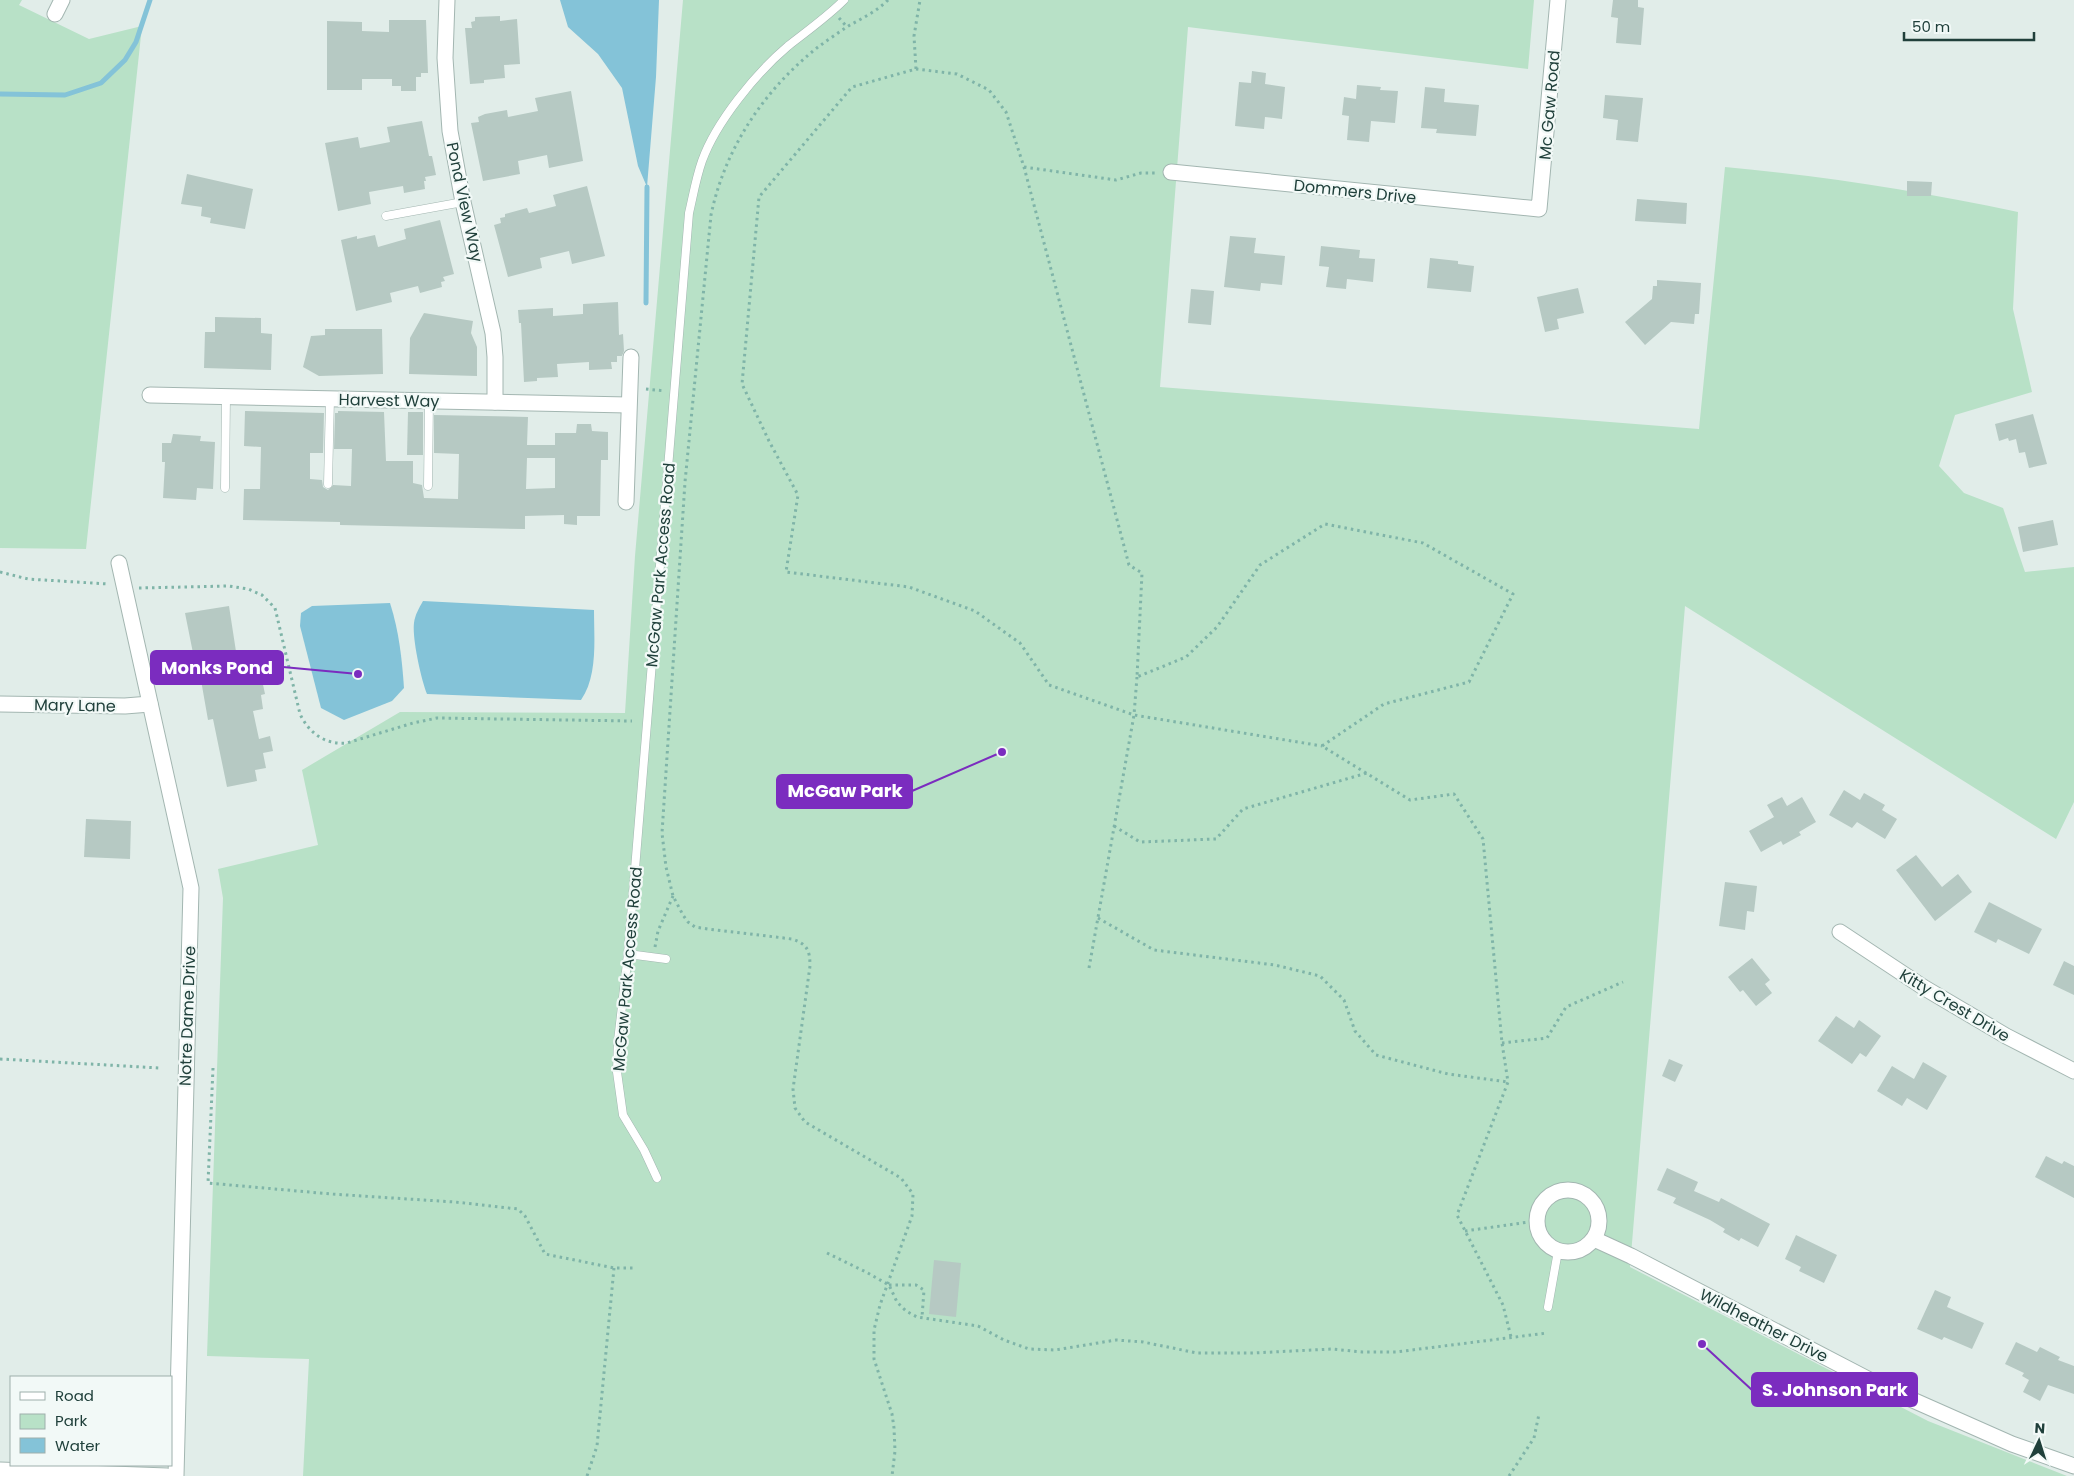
<svg xmlns="http://www.w3.org/2000/svg" width="2074" height="1476" viewBox="0 0 2074 1476" font-family="Poppins,sans-serif">
<rect width="100%" height="100%" fill="#e1ede9"/>
<g fill="#b8e1c7">
<polygon points="0,0 22,0 19,5 89,39 142,26 86,549 0,548"/>
<path d="M 683,0 L 1534,0 L 1528,69 L 1188,27 L 1160,387 L 1699,429 L 1725,167 C 1823,176 1921,191 2018,212 L 2013,309 L 2032,392 L 1955,415 L 1939,466 L 1964,493 L 2003,508 L 2025,572 L 2074,567 L 2074,802 L 2056,839 L 1685,606 L 1630,1267 L 1928,1421 L 2067,1476 L 303,1476 L 309,1359 L 207,1356 L 223,898 L 218,869 L 318,845 L 302,770 L 400,712 L 625,713 L 635,556 Z"/>
</g>
<g fill="#84c3d8">
<polygon points="560,0 659,0 656,77 647,187 638,166 622,88 598,54 568,27"/>
<path d="M 423,601 L 594,610 C 594,639 598,676 581,700 L 427,694 C 421,679 412,638 414,623 C 415,615 419,608 423,601 Z"/>
<path d="M 390,603 C 399,631 402,659 404,688 L 392,701 L 344,720 L 321,708 L 300,626 L 301,613 L 312,606 Z"/>
</g>
<g fill="none" stroke-linecap="round" stroke-linejoin="round">
<g stroke="#84c3d8" stroke-width="5">
<polyline points="0,94 65,95 101,83 125,60 136,42 150,0"/>
<polyline points="646,303 647,187"/>
</g>
</g>
<g fill="#b6c9c3" fill-rule="evenodd">
<polygon points="1613,0 1638,0 1638,7 1644,8 1641,45 1616,43 1618,18 1611,17"/>
<polygon points="500,16 500,21 517,19 520,64 504,65 505,78 484,80 484,83 470,84 465,28 472,28 471,22 475,21 475,17"/>
<polygon points="389,20 426,20 428,73 421,73 421,77 416,77 416,91 401,91 401,86 392,86 392,79 362,79 362,90 327,90 327,21 362,22 362,31 389,32"/>
<polygon points="1252,71 1266,73 1265,84 1285,87 1282,119 1265,117 1264,129 1235,126 1239,82 1251,83"/>
<polygon points="1357,85 1381,87 1380,90 1398,91 1395,123 1371,121 1369,142 1347,140 1349,116 1342,115 1344,97 1356,99"/>
<polygon points="1425,87 1445,89 1444,102 1479,105 1476,136 1436,133 1437,129 1421,128"/>
<polygon points="571,91 583,161 549,168 547,155 518,161 520,174 483,181 471,123 479,122 478,117 485,114 507,110 508,117 538,111 535,98"/>
<polygon points="1605,95 1643,98 1638,142 1616,140 1618,120 1603,118"/>
<polygon points="422,121 429,156 432,156 436,175 425,177 426,181 424,181 425,189 404,193 403,186 369,192 371,204 338,211 325,143 358,137 360,148 390,142 387,127"/>
<polygon points="187,174 253,189 245,229 210,223 211,218 201,216 202,207 181,204"/>
<polygon points="1907,181 1932,182 1931,196 1907,196"/>
<polygon points="587,186 605,256 572,264 569,251 540,258 542,268 508,277 494,225 501,223 500,218 505,217 505,214 527,208 529,213 556,206 553,195"/>
<polygon points="1637,199 1687,203 1686,224 1635,221"/>
<polygon points="440,220 454,274 443,277 445,281 441,282 442,287 420,293 418,286 390,293 392,302 356,311 341,240 357,236 357,239 375,235 378,247 406,239 404,229"/>
<polygon points="1230,236 1256,238 1254,253 1285,256 1282,285 1261,283 1260,291 1224,287"/>
<polygon points="1321,246 1360,250 1359,258 1375,259 1373,282 1347,279 1346,289 1326,287 1329,267 1319,266"/>
<polygon points="1430,258 1458,261 1458,264 1474,266 1471,292 1427,288"/>
<polygon points="1657,280 1701,283 1699,314 1695,314 1694,324 1671,322 1645,345 1625,322 1652,299 1653,286 1657,286"/>
<polygon points="1578,288 1584,313 1557,319 1559,329 1545,332 1537,297"/>
<polygon points="1191,289 1214,291 1211,325 1188,323"/>
<polygon points="618,302 619,335 623,334 624,351 622,356 617,356 617,362 611,362 612,369 589,370 589,362 557,364 558,377 537,378 537,381 524,382 521,323 519,323 518,310 553,308 553,316 583,314 583,304"/>
<polygon points="424,313 473,321 471,333 477,347 477,376 409,374 410,338"/>
<polygon points="215,317 261,318 261,333 272,334 271,370 204,368 205,332 215,332"/>
<polygon points="325,329 382,329 383,374 319,376 303,367 311,336 325,335"/>
<path d="M 245,411 L 324,413 L 323,453 L 310,453 L 310,479 L 322,480 L 323,487 L 328,490 L 333,485 L 351,486 L 352,449 L 334,449 L 335,413 L 338,413 L 338,411 L 384,412 L 386,461 L 413,461 L 413,483 L 422,485 L 424,498 L 458,499 L 459,454 L 434,453 L 434,415 L 528,417 L 527,445 L 555,445 L 555,433 L 576,433 L 577,424 L 591,424 L 592,431 L 608,432 L 608,460 L 601,460 L 600,516 L 577,516 L 577,525 L 564,524 L 564,515 L 525,516 L 525,529 L 340,525 L 340,522 L 243,520 L 244,489 L 260,489 L 261,447 L 244,446 ZM 527,458 L 555,458 L 555,488 L 526,489 Z"/>
<polygon points="408,412 423,412 423,455 407,455"/>
<polygon points="2033,414 2047,464 2029,468 2025,452 2019,453 2016,439 2009,441 2008,438 1999,441 1995,424"/>
<polygon points="173,434 201,436 200,441 215,442 213,489 197,488 196,500 163,498 165,462 162,462 162,443 171,443"/>
<polygon points="2053,520 2058,545 2023,552 2018,527"/>
<polygon points="229,606 239,671 250,669 252,682 262,680 265,694 261,695 263,709 253,711 259,739 270,736 273,751 263,753 266,768 255,770 257,781 227,787 213,719 208,720 198,663 195,663 185,613"/>
<polygon points="1844,790 1860,800 1864,793 1885,805 1882,810 1897,819 1885,839 1857,822 1852,828 1829,815"/>
<polygon points="1782,797 1787,806 1802,797 1816,822 1799,832 1801,835 1783,845 1781,841 1761,852 1749,831 1774,817 1767,805"/>
<polygon points="86,819 131,821 130,859 84,857"/>
<polygon points="1916,855 1942,887 1958,874 1972,892 1935,921 1896,870"/>
<polygon points="1725,882 1757,886 1754,912 1747,911 1745,930 1719,926"/>
<polygon points="1989,902 2042,929 2029,954 1998,939 1996,943 1974,932"/>
<polygon points="1752,958 1770,980 1765,984 1772,993 1756,1006 1743,990 1740,992 1728,977"/>
<polygon points="2064,961 2074,966 2074,995 2053,985"/>
<polygon points="1836,1016 1854,1028 1859,1020 1881,1036 1866,1057 1860,1053 1852,1064 1818,1041"/>
<polygon points="1669,1059 1683,1065 1675,1082 1662,1076"/>
<polygon points="1923,1062 1947,1076 1927,1110 1907,1098 1902,1106 1877,1091 1892,1066 1914,1079"/>
<polygon points="2046,1156 2062,1164 2064,1161 2074,1166 2074,1198 2035,1177"/>
<polygon points="1667,1168 1698,1182 1694,1191 1719,1202 1721,1198 1770,1224 1758,1247 1741,1238 1739,1241 1723,1232 1725,1229 1710,1220 1673,1203 1676,1198 1657,1190"/>
<polygon points="1796,1235 1837,1255 1824,1283 1799,1271 1801,1267 1785,1259"/>
<polygon points="934,1260 961,1263 956,1317 929,1314"/>
<polygon points="1935,1290 1951,1297 1947,1307 1984,1323 1972,1349 1944,1337 1942,1340 1917,1329"/>
<polygon points="2016,1342 2037,1352 2040,1347 2060,1357 2058,1360 2074,1366 2074,1394 2048,1385 2040,1401 2023,1392 2029,1380 2022,1376 2024,1373 2005,1364"/>
</g>
<g fill="none" stroke-linecap="round" stroke-linejoin="round">
<g stroke="#a3b6b1" stroke-width="9">
<g id="lane">
<polyline points="386,216 463,202"/>
<polyline points="328,484 330,399"/>
<polyline points="428,486 429,401"/>
<polyline points="225,488 226,396"/>
<polyline points="628,954 666,959"/>
<path d="M 657,1178 L 644,1150 L 623,1115 L 617,1072 L 618,1041 L 628,954 L 689,213 C 693,196 696,178 702,161 C 716,122 756,73 788,46 C 807,31 827,17 844,0"/>
<polyline points="1548,1307 1558,1251"/>
</g>
</g>
<g stroke="#a3b6b1" stroke-width="17">
<g id="street">
<polyline points="447,0 445,58 450,131 463,202 493,333 495,357 495,402"/>
<polyline points="55,14 62,0"/>
<polyline points="1171,172 1539,209 1558,0"/>
<polyline points="150,395 628,405"/>
<polyline points="626,502 631,357"/>
<polyline points="119,563 191,888 176,1476"/>
<polyline points="0,704 125,706 150,704"/>
<polyline points="1840,932 1923,987 2006,1036 2074,1071"/>
<circle cx="1568" cy="1221" r="31"/>
<polyline points="1594,1239 1631,1256 1881,1386 2012,1444 2074,1466"/>
<polyline points="0,1470 167,1476"/>
</g>
</g>
<g stroke="#7fb4a8" stroke-width="3" stroke-dasharray="2.5 4" stroke-linecap="butt">
<path d="M 888,0 C 877,11 863,18 850,25 C 839,32 828,40 818,47 C 764,90 725,148 711,215 L 685,482 L 662,833 L 666,867 L 673,896 L 683,915 L 688,922 L 695,927 L 708,929 L 792,939 C 807,944 810,950 810,966 L 793,1089 L 795,1108 L 805,1122 L 901,1178 L 913,1194 L 912,1216 L 880,1305 L 874,1330 L 874,1359 L 892,1414 L 894,1428 L 895,1451 L 892,1476"/>
<polyline points="839,18 847,27"/>
<polyline points="916,69 914,36 920,0"/>
<polyline points="1024,167 1116,180 1141,173 1155,173"/>
<polyline points="646,389 665,391"/>
<polyline points="0,572 28,579 108,584"/>
<path d="M 139,588 L 229,586 L 248,589 L 262,595 L 275,608 L 300,714 C 309,733 325,745 347,743 L 413,723 L 437,718 L 632,721"/>
<polyline points="1137,677 1134,715 1322,746"/>
<polyline points="1114,826 1140,842 1216,839 1243,809 1367,773"/>
<polyline points="1098,918 1154,950 1275,965 1320,976 1344,1000 1355,1031 1376,1055 1448,1074 1508,1082"/>
<polyline points="655,947 658,931 673,896"/>
<polyline points="1089,968 1134,715 1049,685 1020,643 975,611 909,587 786,572 798,495 769,441 742,384 759,197 852,87 916,69 957,74 989,90 1006,112 1024,167 1129,565 1142,573 1137,677 1186,657 1217,627 1260,565 1325,524 1423,543 1513,594 1469,682 1384,704 1322,746 1410,800 1454,794 1483,839 1502,1043 1508,1082 1457,1215 1503,1305 1511,1337"/>
<polyline points="1502,1043 1547,1038 1566,1007 1623,982"/>
<polyline points="0,1059 160,1068"/>
<polyline points="213,1068 208,1183 331,1194 455,1202 518,1209 525,1216 545,1254 614,1268 636,1268"/>
<polyline points="1465,1231 1536,1221"/>
<polyline points="827,1253 866,1272 889,1285 897,1302 906,1311 917,1317 978,1326 1004,1340 1029,1349 1055,1350 1116,1340 1143,1342 1197,1353 1253,1353 1332,1349 1362,1352 1396,1352 1547,1333"/>
<polyline points="889,1285 916,1285 924,1290 922,1317"/>
<polyline points="587,1476 597,1446 614,1268"/>
<polyline points="1509,1476 1534,1438 1539,1414"/>
</g>
<use href="#lane" stroke="#fff" stroke-width="8"/>
<use href="#street" stroke="#fff" stroke-width="15"/>
</g>
<g text-anchor="middle" stroke-width="4.5" stroke-linejoin="round" paint-order="stroke">
<g font-size="16" fill="#20403b" stroke="#f2f9f7">
<text transform="translate(1549 105) rotate(-85)" y="6">Mc Gaw Road</text>
<text transform="translate(1355 191) rotate(6)" y="6">Dommers Drive</text>
<text transform="translate(465 202) rotate(78)" y="6">Pond View Way</text>
<text transform="translate(389 400) rotate(1)" y="6">Harvest Way</text>
<text transform="translate(660 565) rotate(-85)" y="6">McGaw Park Access Road</text>
<text transform="translate(75 705) rotate(1)" y="6">Mary Lane</text>
<text transform="translate(627 969) rotate(-85)" y="6">McGaw Park Access Road</text>
<text transform="translate(1955 1005) rotate(31)" y="6">Kitty Crest Drive</text>
<text transform="translate(187 1016) rotate(-88)" y="6">Notre Dame Drive</text>
<text transform="translate(1764 1325) rotate(27)" y="6">Wildheather Drive</text>
</g>
</g>
<path fill="none" stroke="#7b2cbf" stroke-width="2" d="M358 674L283 667M1002 752L912 791M1702 1344L1752 1390"/>
<g fill="#7b2cbf" stroke="#f2f9f7" stroke-width="2">
<circle cx="358" cy="674" r="5"/>
<circle cx="1002" cy="752" r="5"/>
<circle cx="1702" cy="1344" r="5"/>
</g>
<g fill="#7b2cbf" stroke="#7b2cbf" stroke-width="2">
<rect x="151" y="651" width="132" height="33" rx="5"/>
<rect x="777" y="775" width="135" height="33" rx="5"/>
<rect x="1752" y="1373" width="165" height="33" rx="5"/>
</g>
<g font-size="18" text-anchor="middle" font-weight="bold" fill="#fff">
<text x="217" y="674">Monks Pond</text>
<text x="845" y="797">McGaw Park</text>
<text x="1835" y="1396">S. Johnson Park</text>
</g>
<rect x="10" y="1376" width="162" height="90" fill="#f2f9f7" stroke="#9eafac"/>
<rect x="20" y="1392" width="25" height="8" fill="#ffffff" stroke="#9eafac"/>
<text x="55" y="1401" font-size="15" fill="#20403b">Road</text>
<rect x="20" y="1414" width="25" height="15" fill="#b8e1c7" stroke="#9eafac"/>
<text x="55" y="1426" font-size="15" fill="#20403b">Park</text>
<rect x="20" y="1438" width="25" height="15" fill="#84c3d8" stroke="#9eafac"/>
<text x="55" y="1451" font-size="15" fill="#20403b">Water</text>
<g transform="translate(2039 1441) rotate(4)" stroke="#f2f9f7" stroke-width="4" paint-order="stroke">
<path d="M0-4L9 19L0 12L-9 19Z" fill="#20403b"/>
<text y="-8" font-size="14" font-weight="bold" text-anchor="middle" fill="#20403b">N</text>
</g>
<path d="M1904 32v8h130v-8" fill="none" stroke="#20403b" stroke-width="2.5"/>
<text x="1912" y="32" font-size="15" fill="#20403b" stroke="#f2f9f7" stroke-width="4" paint-order="stroke">50 m</text>
</svg>
